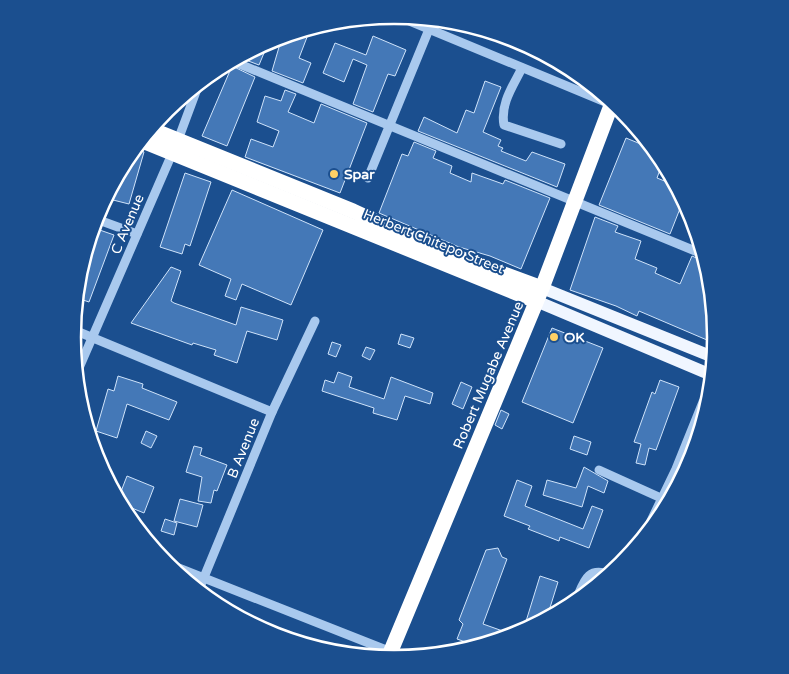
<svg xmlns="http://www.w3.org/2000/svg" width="789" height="674" viewBox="0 0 789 674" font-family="'Varela Round',sans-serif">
<rect width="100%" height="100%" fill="#1b4f8f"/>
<g fill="#4478b7" stroke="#cfe3fa">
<polygon points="309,32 299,58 311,63 303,83 272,71 282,37"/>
<polygon points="373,36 406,50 395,76 388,74 373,112 353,104 367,65 353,59 344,82 323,73 335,43 366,55"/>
<polygon points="269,41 259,65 243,59 243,58"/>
<polygon points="232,66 255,77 227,146 202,136"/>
<polygon points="485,81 501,87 483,132 501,140 498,146 503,148 501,151 526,161 532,152 565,164 557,187 418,131 424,117 457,133 466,110 474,113"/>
<polygon points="285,90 296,94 288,112 314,123 321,104 367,123 340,193 245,157 251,139 273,147 279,131 257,122 265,96 281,101"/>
<polygon points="626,138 648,147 661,167 657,178 672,184 683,201 670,234 599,205"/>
<polygon points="414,142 436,151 433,158 452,166 450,173 471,182 472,173 503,184 505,180 550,198 521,269 490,256 459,247 379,213 402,154 408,156"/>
<polygon points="140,150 144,152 129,204 109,199"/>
<polygon points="185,173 211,182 190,246 185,244 182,254 160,247"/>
<polygon points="232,190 323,230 291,305 242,284 236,300 225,296 231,279 199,265"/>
<polygon points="595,217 618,226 615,232 641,241 635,259 657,268 655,273 680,284 692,256 701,260 714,325 707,340 639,311 637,316 616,306 570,290"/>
<polygon points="94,228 114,235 89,302 80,299"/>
<polygon points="171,267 181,271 171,301 174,303 236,325 241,307 283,320 277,340 247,331 237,363 214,355 216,350 193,343 192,345 131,323"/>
<polygon points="552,328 603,348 573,423 522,402"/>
<polygon points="401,334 414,338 410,348 398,344"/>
<polygon points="332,342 341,345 336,357 328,354"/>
<polygon points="366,347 375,350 370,360 362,356"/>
<polygon points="338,372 352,377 349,387 384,399 391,377 433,393 430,404 405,396 397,420 373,413 374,408 322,391 325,380 334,383"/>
<polygon points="118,376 143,384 142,388 177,402 169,420 127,404 117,438 96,431 108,389 114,391"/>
<polygon points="660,380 679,387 656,450 649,448 645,465 636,463 641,444 634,442 652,392 655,394"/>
<polygon points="461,382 472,387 463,409 452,404"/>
<polygon points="501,410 509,414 502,429 495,425"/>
<polygon points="146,431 157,436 151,448 141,443"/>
<polygon points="574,436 591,442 587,455 570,449"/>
<polygon points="194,446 202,448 200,455 227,465 217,491 214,490 211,503 198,501 202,477 186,472"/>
<polygon points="584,467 608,481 604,493 588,486 582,507 543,495 547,480 576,488"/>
<polygon points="127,476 154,487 144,513 127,506 120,494"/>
<polygon points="517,480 532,486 525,506 583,529 592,506 603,510 589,548 560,537 559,541 528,529 530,526 504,516"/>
<polygon points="180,499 203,505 197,527 174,521"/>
<polygon points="165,519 177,523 174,535 161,531"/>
<polygon points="498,548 502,557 507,559 483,624 514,635 471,644 457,639 463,624 459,620 486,550"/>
<polygon points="540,576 558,582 548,614 523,631"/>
</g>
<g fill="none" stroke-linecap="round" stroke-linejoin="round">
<g stroke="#a9c9ee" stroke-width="9">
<polyline points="395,15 620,108"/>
<polyline points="237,63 700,253"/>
<path d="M 522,68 C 513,86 500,104 504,125 L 561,144"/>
<polyline points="368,178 432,22"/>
<polyline points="96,219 137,234"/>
<polyline points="74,330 272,412"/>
<polyline points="79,368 178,140 197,89"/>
<polyline points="599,470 661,498"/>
<polyline points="650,523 676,469 703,402"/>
<polyline points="166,563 404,657"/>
<polyline points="200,587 272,412 315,321"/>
<path d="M 579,593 C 585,578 590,568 608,574"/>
</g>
<g stroke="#f0f6ff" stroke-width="12">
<polyline points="542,288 713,357"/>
<polyline points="536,301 709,374"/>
</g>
<g stroke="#fff" stroke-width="15">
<polyline points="153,130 353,211 435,249 542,288"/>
<polyline points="145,142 536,301"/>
<polyline points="388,658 542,288 612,103"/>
</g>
</g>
<g fill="#ffd166" stroke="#1b4f8f" stroke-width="2">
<circle cx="334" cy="174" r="5"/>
<circle cx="554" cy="337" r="5"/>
</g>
<g text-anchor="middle" stroke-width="4" stroke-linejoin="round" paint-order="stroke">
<g font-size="14" font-weight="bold" fill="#fff" stroke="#1b4f8f" text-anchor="start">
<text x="344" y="179">Spar</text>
<text x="564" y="342">OK</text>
</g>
<g font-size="14" fill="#fff" stroke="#1b4f8f">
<text transform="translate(127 224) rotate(-67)" y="5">C Avenue</text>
<text transform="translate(434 241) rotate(22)" y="5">Herbert Chitepo Street</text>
<text transform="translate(488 375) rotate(-67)" y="5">Robert Mugabe Avenue</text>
<text transform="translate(243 448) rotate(-68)" y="5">B Avenue</text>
</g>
</g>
<path d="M0 0H789V674H0ZM81 337a313 313 0 1 1 626 0a313 313 0 1 1-626 0Z" fill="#1b4f8f" fill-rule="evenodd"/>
<path fill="none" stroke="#fff" stroke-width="2.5" d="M81 337a313 313 0 1 1 626 0a313 313 0 1 1-626 0Z"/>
</svg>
